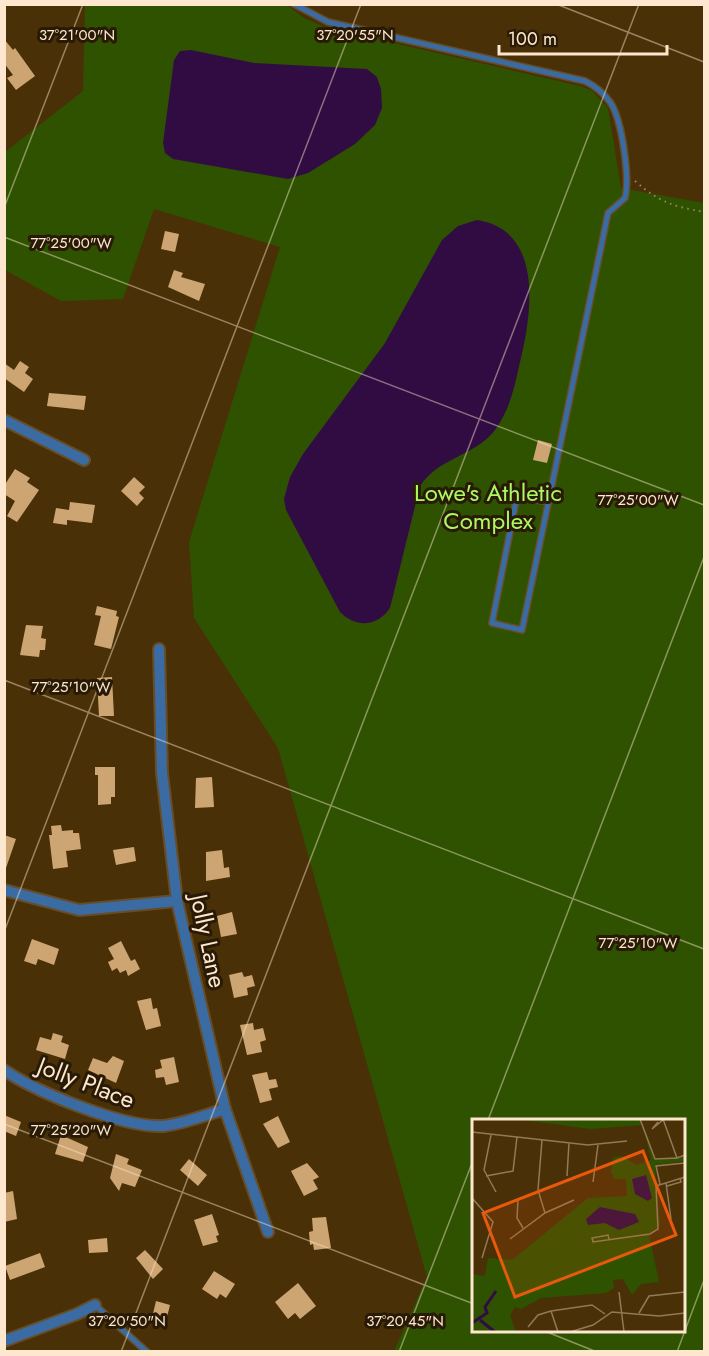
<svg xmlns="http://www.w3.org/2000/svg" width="709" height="1356" viewBox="0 0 709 1356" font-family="Jost,sans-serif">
<rect width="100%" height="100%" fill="#4a3007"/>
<path fill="#2e5200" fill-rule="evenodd" d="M 85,5 L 287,5 L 304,18 L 324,27 L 580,86 L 591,90 L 608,108 L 621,188 L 704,203 L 704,1351 L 394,1351 L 427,1277 L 278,748 L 194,618 L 189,542 L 280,247 L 154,209 L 123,299 L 61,301 L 5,270 L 5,152 L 83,91 ZM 474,1120 L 684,1120 L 684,1330 L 474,1330 Z"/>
<g fill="#310c43">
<polygon points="191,50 254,63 367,69 377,77 381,89 382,108 375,125 355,144 308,173 288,179 173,159 165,153 163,143 174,60 180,51"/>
<path d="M 477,220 C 544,230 532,314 520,362 C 515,385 510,410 495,430 C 474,457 439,457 420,486 L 390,608 C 377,627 356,628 340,612 L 286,510 L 284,499 L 290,477 L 303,454 L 385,343 L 442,240 L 458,226 Z"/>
</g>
<g fill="#cda573">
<polygon points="4,39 13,50 15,48 35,76 16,90 7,78 13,75 4,63"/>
<polygon points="165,231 179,234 175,252 161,249"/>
<polygon points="174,270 183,273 181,277 205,284 199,301 168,287"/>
<polygon points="20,361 29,367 25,373 33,379 24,392 4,378 4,363 14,370"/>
<polygon points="49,393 86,396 84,410 47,406"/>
<polygon points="538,440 552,444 547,463 533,460"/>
<polygon points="15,469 30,478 27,482 39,490 17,522 7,516 15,501 4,494 4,486"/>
<polygon points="134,477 145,487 139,493 144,498 137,506 121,491"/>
<polygon points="70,502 95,505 92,523 67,520 67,525 53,523 56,508 69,510"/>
<polygon points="97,606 117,611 116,616 119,617 111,649 94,645 101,616 95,615"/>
<polygon points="26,625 43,626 41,638 46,639 45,650 40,650 39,657 20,655"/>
<polygon points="112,677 114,716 99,716 97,678"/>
<polygon points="95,767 115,767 115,797 111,797 111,804 98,805 98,775 95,775"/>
<polygon points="212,777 214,807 195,808 196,778"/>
<polygon points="61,825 62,831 73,830 73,833 79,833 81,849 66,851 68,867 53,869 49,835 52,835 51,826"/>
<polygon points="4,835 16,839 6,868 4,868"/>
<polygon points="134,847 136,861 116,865 113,850"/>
<polygon points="222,850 224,868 229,867 230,877 206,881 206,852"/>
<polygon points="232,912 237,934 221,937 217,916"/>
<polygon points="32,939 59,949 54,965 38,959 36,965 24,961"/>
<polygon points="121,941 131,961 135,959 140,969 128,976 126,970 120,973 117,968 112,971 108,962 114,959 108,948"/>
<polygon points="242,972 244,977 252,975 255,986 247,988 248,995 234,998 229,975"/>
<polygon points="151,998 153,1009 157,1008 161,1026 146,1030 137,1001"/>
<polygon points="253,1023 254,1030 263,1028 266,1040 260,1042 262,1052 247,1055 240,1025"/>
<polygon points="53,1033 63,1036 61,1042 69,1045 65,1059 36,1050 40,1037 51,1040"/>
<polygon points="113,1056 124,1061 116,1083 88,1070 93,1058 107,1063"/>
<polygon points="174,1057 179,1082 166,1085 164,1077 156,1078 155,1070 162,1068 160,1060"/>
<polygon points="267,1072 269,1080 276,1079 278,1087 269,1089 272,1100 260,1103 252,1075"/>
<polygon points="4,1115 21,1122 16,1136 4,1131"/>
<polygon points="278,1116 290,1142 278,1148 263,1124"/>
<polygon points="61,1135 88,1147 83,1162 55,1154"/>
<polygon points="116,1154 129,1159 127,1164 142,1170 135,1187 122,1183 119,1191 110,1178"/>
<polygon points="189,1159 207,1175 198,1186 180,1170"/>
<polygon points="307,1163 319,1177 313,1180 318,1189 304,1196 291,1171"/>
<polygon points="13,1191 17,1219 4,1222 4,1193"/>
<polygon points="212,1214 219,1235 216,1236 218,1242 203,1246 194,1220"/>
<polygon points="326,1217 331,1248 314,1250 313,1244 310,1245 309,1232 313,1231 312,1218"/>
<polygon points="107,1238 108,1252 89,1253 88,1240"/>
<polygon points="145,1250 163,1269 153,1279 136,1258"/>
<polygon points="40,1253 45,1267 10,1280 5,1266"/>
<polygon points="214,1271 235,1284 226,1298 220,1294 217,1299 202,1289"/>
<polygon points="298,1283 316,1306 300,1319 295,1313 288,1319 275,1302"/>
<polygon points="156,1301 170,1305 166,1321 152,1318"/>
</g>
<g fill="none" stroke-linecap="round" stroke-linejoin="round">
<g stroke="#674d27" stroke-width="8">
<g id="service">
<path d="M 294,4 L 328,22 L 585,81 C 595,86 603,92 610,102 C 622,119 630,177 625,198 L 608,213 L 522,630 L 492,623 L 517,496 L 548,502"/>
<polyline points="95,1305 147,1352"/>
</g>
</g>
<g stroke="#674d27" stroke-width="14">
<g id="minor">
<polyline points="4,420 84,460"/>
<polyline points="159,649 162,773 177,901 225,1109 268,1232"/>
<polyline points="4,890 79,910 177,901"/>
<path d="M 4,1070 C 36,1092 124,1128 163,1126 C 183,1124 206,1115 225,1109"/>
<polyline points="4,1341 77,1314 95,1305"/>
</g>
</g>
<path stroke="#9d8564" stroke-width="2" stroke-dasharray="1.5 4.5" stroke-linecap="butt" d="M 635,181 C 660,203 673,206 704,212"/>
<use href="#service" stroke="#3a6ca3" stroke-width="5"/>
<use href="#minor" stroke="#3a6ca3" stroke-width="10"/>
</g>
<path fill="none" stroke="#fde8cf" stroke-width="1.5" stroke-opacity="0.45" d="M 556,4 L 704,62M 4,208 L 83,4M 4,237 L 704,505M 4,680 L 704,949M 4,932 L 361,4M 488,1120 L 704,557M 4,1124 L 474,1304M 542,1330 L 597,1352M 121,1352 L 639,4M 399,1352 L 474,1158M 677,1352 L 704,1280"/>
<g text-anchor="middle" stroke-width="6" stroke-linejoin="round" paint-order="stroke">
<g font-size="24" fill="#abf962" stroke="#291a06">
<text x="488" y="501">Lowe's Athletic<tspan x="488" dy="28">Complex</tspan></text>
</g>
<g font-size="24" fill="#fde8cf" stroke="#291a06">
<text transform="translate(208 941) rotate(78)" y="8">Jolly Lane</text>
<text transform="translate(86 1083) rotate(21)" y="8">Jolly Place</text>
</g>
</g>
<g transform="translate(472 1119)">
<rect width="213" height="213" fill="#4a3007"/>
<path d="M 44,0 L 167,0 L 171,6 L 182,41 L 211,38 L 213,42 L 183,46 L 188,106 L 177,115 L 187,163 L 169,165 L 160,176 L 151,160 L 141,161 L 142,169 L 134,174 L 69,179 L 49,190 L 43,188 L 38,196 L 44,213 L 0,213 L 0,155 L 13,157 L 16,139 L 40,141 L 116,79 L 155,77 L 154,60 L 142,60 L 139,53 L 141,38 L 150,37 L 164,46 L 179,41 L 171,6 L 118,10 Z" fill="#2e5200"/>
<path d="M 174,56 L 180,79 L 176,82 L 163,75 L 160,60 ZM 128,88 L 163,95 L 167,103 L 147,111 L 133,104 L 116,106 L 114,100 Z" fill="#310c43"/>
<path fill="none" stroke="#310c43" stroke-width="3" d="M 8,201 L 23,213M 0,204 L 15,194 L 13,188 L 24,172"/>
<path fill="none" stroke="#927a57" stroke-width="1.5" d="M 168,0 L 183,40 L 205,39M 191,0 L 205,39 L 213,36M 186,3 L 180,10 L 191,1M 0,13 L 116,26 L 155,22M 19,16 L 12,51 L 24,73M 70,21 L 66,71 L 73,94M 14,57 L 41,52 L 45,18M 95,57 L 97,24M 121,63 L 126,26M 194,64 L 199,100M 188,65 L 184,47 L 213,44M 195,67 L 209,63 L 208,59M 0,79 L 21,103 L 10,139M 46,80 L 45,99 L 51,109M 38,120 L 73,94 L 102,81M 137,120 L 136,116 L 120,119 L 121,123 L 178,115 L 186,110 L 184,67 L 213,58M 147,173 L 152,213M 79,192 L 86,213M 167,194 L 177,177 L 213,173M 56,208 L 66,196 L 79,192 L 120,186 L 133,195M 98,213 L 121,206 L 140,193 L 187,197 L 213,194"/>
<path fill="#e8590c" fill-opacity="0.15" stroke="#e8590c" stroke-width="3" d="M 171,32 L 204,116 L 43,178 L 11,94 Z"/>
<rect width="213" height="213" fill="none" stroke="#fde8cf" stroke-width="3"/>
</g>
<g font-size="15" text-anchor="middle" fill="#fde8cf" stroke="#291a06" stroke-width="6" stroke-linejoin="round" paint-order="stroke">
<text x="355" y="40">37°20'55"N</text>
<text x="77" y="40">37°21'00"N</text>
<text x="71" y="248">77°25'00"W</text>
<text x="638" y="505">77°25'00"W</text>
<text x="71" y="692">77°25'10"W</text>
<text x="638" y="948">77°25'10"W</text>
<text x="71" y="1135">77°25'20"W</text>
<text x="127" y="1326">37°20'50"N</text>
<text x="405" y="1326">37°20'45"N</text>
</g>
<rect width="709" height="1356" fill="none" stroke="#fde8cf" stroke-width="12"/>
<path d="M499 45v9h168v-9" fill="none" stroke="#fde8cf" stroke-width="3"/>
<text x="508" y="45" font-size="18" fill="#fde8cf" stroke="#291a06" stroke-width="4.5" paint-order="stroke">100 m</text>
</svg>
